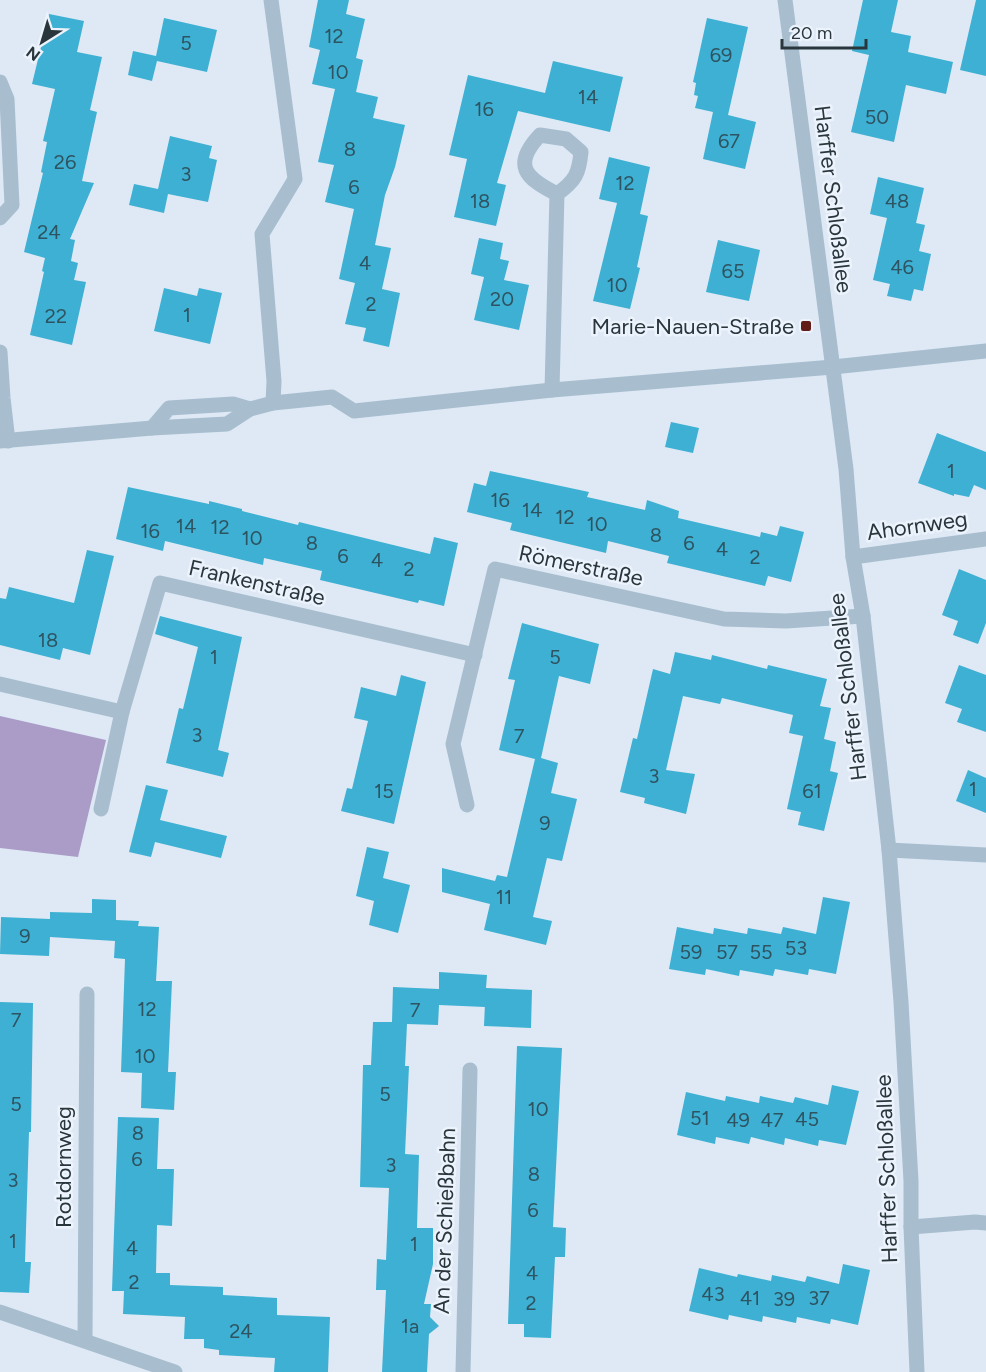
<svg xmlns="http://www.w3.org/2000/svg" width="986" height="1372" viewBox="0 0 986 1372" font-family="Figtree,sans-serif">
<rect width="100%" height="100%" fill="#dee9f5"/>
<polygon fill="#aa9cc7" points="0,716 106,740 78,857 0,848"/>
<g fill="#3eb0d3">
<polygon points="318,0 349,0 346,14 365,19 356,58 363,60 356,92 378,97 373,118 405,125 395,167 385,195 375,245 391,248 382,289 400,293 389,347 363,341 366,328 345,324 355,283 339,279 354,209 325,202 334,165 318,162 335,89 312,84 320,50 309,47"/>
<polygon points="863,0 898,0 891,32 911,36 908,52 953,62 946,94 906,85 894,142 851,132 869,55 852,51"/>
<polygon points="976,0 986,0 986,76 960,70"/>
<polygon points="49,14 84,21 77,52 102,57 90,110 97,112 82,181 94,183 70,239 75,240 71,261 78,263 74,280 86,282 72,345 30,335 44,272 42,271 45,258 24,252 43,173 41,172 47,142 43,141 55,89 32,84"/>
<polygon points="164,18 217,30 207,72 157,61 152,81 128,75 133,51 156,56"/>
<polygon points="707,18 748,27 728,115 756,122 745,169 703,159 713,112 695,108 698,96 694,95 696,83 693,82"/>
<polygon points="553,61 623,77 610,132 518,111 497,183 506,185 496,226 454,217 467,159 449,155 468,75 545,93"/>
<polygon points="170,136 212,146 209,158 217,160 208,202 168,194 164,213 129,205 134,184 158,189"/>
<polygon points="609,157 650,167 640,214 648,216 637,267 640,268 630,309 593,301 617,203 599,199"/>
<polygon points="878,177 924,188 916,223 925,225 919,251 931,254 923,291 914,289 911,301 887,296 890,284 873,280 887,218 870,214"/>
<polygon points="479,238 503,243 500,259 509,261 504,280 529,285 519,330 474,320 484,277 471,274"/>
<polygon points="718,240 760,250 749,301 706,292"/>
<polygon points="164,288 197,296 199,288 222,293 210,344 154,331"/>
<polygon points="671,422 699,428 693,453 665,447"/>
<polygon points="937,433 986,452 986,490 974,485 969,497 954,494 954,496 918,483"/>
<polygon points="490,471 589,492 587,497 645,510 647,500 679,511 678,518 760,537 761,532 777,536 780,526 804,532 791,582 768,576 765,586 667,563 669,556 608,541 606,553 510,530 512,523 467,512 474,483 486,486"/>
<polygon points="128,487 209,504 209,501 242,509 242,511 298,525 299,522 430,554 434,537 458,543 444,606 419,600 418,603 320,580 322,571 264,558 263,565 165,541 163,551 116,539"/>
<polygon points="87,550 114,556 90,655 63,648 60,660 0,645 0,598 6,599 9,587 74,603"/>
<polygon points="959,569 986,580 986,623 978,644 953,635 958,621 942,615"/>
<polygon points="160,616 242,637 218,750 229,753 223,777 166,763 179,708 183,709 198,647 155,634"/>
<polygon points="522,623 599,644 590,684 559,676 541,758 558,763 551,793 577,799 562,861 547,858 533,917 552,921 546,945 484,930 490,904 442,892 442,868 495,881 497,875 507,877 535,759 499,750 515,680 508,679"/>
<polygon points="675,652 711,660 712,655 767,669 768,665 827,679 820,706 831,708 824,739 836,742 830,771 838,773 824,831 798,825 801,812 787,809 803,736 789,733 793,715 722,698 720,704 683,696 666,770 695,774 686,814 644,803 645,798 620,792 633,738 637,739 653,669 670,674"/>
<polygon points="959,665 986,675 986,732 957,722 962,709 945,703"/>
<polygon points="401,675 426,682 394,824 341,811 347,788 352,789 368,721 354,718 361,687 396,696"/>
<polygon points="968,770 986,778 986,813 956,801"/>
<polygon points="146,785 168,790 160,820 227,836 221,858 155,842 151,857 129,852"/>
<polygon points="367,847 389,852 383,878 410,885 398,933 369,925 374,901 356,896"/>
<polygon points="823,897 850,902 836,974 809,969 808,975 775,969 773,976 740,970 739,976 706,969 705,975 669,969 677,927 713,934 714,928 747,934 748,928 781,934 783,927 816,934"/>
<polygon points="92,899 116,900 116,920 139,921 138,926 159,927 156,981 172,981 168,1072 176,1072 174,1110 141,1108 142,1073 121,1072 125,959 114,958 115,941 50,937 49,956 0,954 1,917 50,919 50,912 92,913"/>
<polygon points="439,972 487,975 486,988 532,990 531,1028 484,1026 485,1003 485,1007 439,1005 438,1025 407,1024 405,1066 409,1066 405,1154 419,1155 417,1228 433,1228 433,1264 424,1304 431,1304 430,1317 439,1326 429,1334 427,1372 382,1372 386,1290 376,1290 377,1259 386,1260 389,1188 360,1187 363,1065 371,1065 373,1022 392,1022 393,987 439,989"/>
<polygon points="0,1002 33,1003 31,1132 29,1132 25,1262 31,1262 29,1293 0,1292"/>
<polygon points="517,1046 562,1048 553,1227 566,1228 565,1257 555,1257 551,1338 524,1337 524,1324 508,1324"/>
<polygon points="832,1085 859,1091 846,1145 819,1140 818,1146 785,1138 784,1145 751,1137 749,1144 716,1137 715,1144 677,1135 686,1092 725,1101 726,1096 759,1103 760,1096 793,1103 795,1097 828,1105"/>
<polygon points="118,1117 159,1118 157,1169 174,1169 172,1226 157,1225 156,1273 170,1273 170,1285 223,1287 223,1295 277,1298 277,1315 330,1317 328,1372 274,1372 275,1358 219,1355 219,1350 204,1348 204,1339 184,1339 185,1317 123,1314 124,1291 112,1291"/>
<polygon points="843,1264 870,1270 858,1325 831,1319 830,1324 797,1317 796,1323 763,1316 762,1322 729,1315 728,1320 689,1311 699,1268 737,1277 738,1274 771,1281 772,1275 805,1282 807,1276 839,1284"/>
</g>
<g fill="none" stroke-linecap="round" stroke-linejoin="round">
<g stroke="#a8becf" stroke-width="15">
<polyline points="271,0 295,179 262,234 274,381 273,403"/>
<polyline points="785,0 846,469 853,557 863,616 889,850 901,1002 911,1181 911,1227 917,1372"/>
<polyline points="0,82 7,99 12,205 0,218"/>
<polyline points="0,352 3,398 8,441"/>
<path d="M 552,390 L 557,194 C 525,178 512,165 540,135 L 566,139 L 581,152 C 579,174 575,181 557,194"/>
<polyline points="152,428 169,408 233,404 250,409"/>
<polyline points="0,441 152,428 227,424 250,409 273,403 332,397 354,411 552,390 833,367 986,351"/>
<polyline points="853,557 986,539"/>
<polyline points="0,684 122,712 160,583 475,655"/>
<polyline points="467,805 453,744 495,569 724,619 786,621 863,616"/>
<polyline points="101,809 122,712"/>
<polyline points="889,850 986,855"/>
<polyline points="911,1227 975,1222 986,1223"/>
<polyline points="0,1312 175,1372"/>
<polyline points="85,1340 87,994"/>
<polyline points="463,1372 470,1070"/>
</g>
</g>
<rect fill="#631d19" stroke="#ecf3fc" stroke-width="2" x="800" y="320" width="12" height="12" rx="3"/>
<g text-anchor="middle" stroke-width="5" stroke-linejoin="round" paint-order="stroke">
<g font-size="20" fill="#2e5462">
<text x="334" y="43">12</text>
<text x="186" y="50">5</text>
<text x="721" y="62">69</text>
<text x="338" y="79">10</text>
<text x="588" y="104">14</text>
<text x="484" y="116">16</text>
<text x="877" y="124">50</text>
<text x="729" y="148">67</text>
<text x="350" y="156">8</text>
<text x="65" y="169">26</text>
<text x="186" y="181">3</text>
<text x="625" y="190">12</text>
<text x="354" y="194">6</text>
<text x="480" y="208">18</text>
<text x="897" y="208">48</text>
<text x="49" y="239">24</text>
<text x="365" y="270">4</text>
<text x="902" y="274">46</text>
<text x="733" y="278">65</text>
<text x="617" y="292">10</text>
<text x="502" y="306">20</text>
<text x="371" y="311">2</text>
<text x="187" y="322">1</text>
<text x="56" y="323">22</text>
<text x="951" y="478">1</text>
<text x="500" y="507">16</text>
<text x="532" y="517">14</text>
<text x="565" y="524">12</text>
<text x="597" y="531">10</text>
<text x="186" y="533">14</text>
<text x="220" y="534">12</text>
<text x="150" y="538">16</text>
<text x="656" y="542">8</text>
<text x="252" y="545">10</text>
<text x="312" y="550">8</text>
<text x="689" y="550">6</text>
<text x="722" y="556">4</text>
<text x="343" y="563">6</text>
<text x="755" y="564">2</text>
<text x="377" y="567">4</text>
<text x="409" y="576">2</text>
<text x="48" y="647">18</text>
<text x="214" y="664">1</text>
<text x="555" y="664">5</text>
<text x="197" y="742">3</text>
<text x="519" y="743">7</text>
<text x="654" y="783">3</text>
<text x="973" y="796">1</text>
<text x="384" y="798">15</text>
<text x="812" y="798">61</text>
<text x="545" y="830">9</text>
<text x="504" y="904">11</text>
<text x="25" y="943">9</text>
<text x="796" y="955">53</text>
<text x="691" y="959">59</text>
<text x="727" y="959">57</text>
<text x="761" y="959">55</text>
<text x="147" y="1016">12</text>
<text x="415" y="1017">7</text>
<text x="16" y="1027">7</text>
<text x="145" y="1063">10</text>
<text x="385" y="1101">5</text>
<text x="16" y="1111">5</text>
<text x="538" y="1116">10</text>
<text x="700" y="1125">51</text>
<text x="807" y="1126">45</text>
<text x="738" y="1127">49</text>
<text x="772" y="1127">47</text>
<text x="138" y="1140">8</text>
<text x="137" y="1166">6</text>
<text x="391" y="1172">3</text>
<text x="534" y="1181">8</text>
<text x="13" y="1187">3</text>
<text x="533" y="1217">6</text>
<text x="13" y="1248">1</text>
<text x="414" y="1251">1</text>
<text x="132" y="1255">4</text>
<text x="532" y="1280">4</text>
<text x="134" y="1289">2</text>
<text x="713" y="1301">43</text>
<text x="750" y="1305">41</text>
<text x="819" y="1305">37</text>
<text x="784" y="1306">39</text>
<text x="531" y="1310">2</text>
<text x="410" y="1333">1a</text>
<text x="241" y="1338">24</text>
</g>
<g font-size="22" fill="#29363c" stroke="#ecf3fc">
<text transform="translate(834 199) rotate(83)" y="8">Harffer Schloßallee</text>
<text transform="translate(917 525) rotate(-8)" y="8">Ahornweg</text>
<text transform="translate(581 565) rotate(12)" y="8">Römerstraße</text>
<text transform="translate(257 582) rotate(13)" y="8">Frankenstraße</text>
<text transform="translate(847 687) rotate(-97)" y="8">Harffer Schloßallee</text>
<text transform="translate(63 1167) rotate(-90)" y="8">Rotdornweg</text>
<text transform="translate(886 1169) rotate(-92)" y="8">Harffer Schloßallee</text>
<text transform="translate(444 1221) rotate(-88)" y="8">An der Schießbahn</text>
</g>
<g font-size="22" fill="#29363c" stroke="#ecf3fc" text-anchor="end">
<text x="794" y="334">Marie-Nauen-Straße</text>
</g>
</g>
<g transform="translate(42 42) rotate(217)" stroke="#ecf3fc" stroke-width="4.5" paint-order="stroke">
<path d="M0-4.5L10 22L0 15L-10 22Z" fill="#29363c"/>
<text y="-9" font-size="16" font-weight="bold" text-anchor="middle" fill="#29363c">N</text>
</g>
<path d="M782 39v9h84v-9" fill="none" stroke="#29363c" stroke-width="3"/>
<text x="791" y="39" font-size="18" fill="#29363c" stroke="#ecf3fc" stroke-width="4.5" paint-order="stroke">20 m</text>
</svg>
